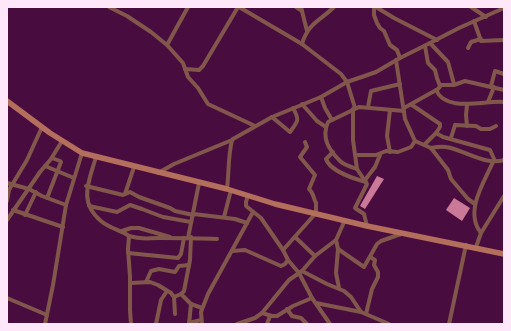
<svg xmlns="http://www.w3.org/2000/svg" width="511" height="331" viewBox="0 0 511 331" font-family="'Asap Condensed',sans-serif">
<rect width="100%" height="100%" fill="#490c3f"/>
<g fill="#cb7999">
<polygon points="377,176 384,179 365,209 360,206"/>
<polygon points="454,198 470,208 462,221 446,210"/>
</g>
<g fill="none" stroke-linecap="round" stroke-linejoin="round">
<g stroke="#82574b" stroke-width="4">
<polyline points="109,7 127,16 151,32 167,45 183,63 188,77 198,88 208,104 255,126"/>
<polyline points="239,7 302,44 341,74 347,82 355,108"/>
<polyline points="296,7 302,11"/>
<polyline points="301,7 307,31"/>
<polyline points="374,7 374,15 377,23 380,28 384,31 390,45 397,50 400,58"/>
<polyline points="376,7 394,18 437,40"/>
<polyline points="471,7 486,17"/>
<polyline points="474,21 481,41 504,40"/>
<polyline points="430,43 448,62 454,84"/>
<path d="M 302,44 C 308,23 320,21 334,7"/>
<polyline points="167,45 188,7"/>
<polyline points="425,46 428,63 435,70 437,78 440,86"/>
<polyline points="468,48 471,42 481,39"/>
<polyline points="396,60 405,119 415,141 431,148 448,170 451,179 468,199 475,204"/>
<polyline points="185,69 199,70 203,66 238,7"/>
<polyline points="491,86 495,71 504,74"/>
<path d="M 436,90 C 446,113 485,100 504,102"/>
<polyline points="321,97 325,108 332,120"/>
<polyline points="488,102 494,87"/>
<polyline points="302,104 317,121 326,127"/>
<polyline points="412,105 440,124 440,127 436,133"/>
<polyline points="368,107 371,91 400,84"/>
<polyline points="404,108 438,89 441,85 454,85 465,81 504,90"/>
<polyline points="353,109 353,140 357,169 367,184 355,208 364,214 367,226"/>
<path d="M 272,117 L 290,132 C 298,121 300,120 293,108"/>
<polyline points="467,126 466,115 467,105"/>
<polyline points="451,138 455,125 476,126 481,129 490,129 496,126"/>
<polyline points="425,144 436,133 443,137 490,150 495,161"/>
<path d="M 431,148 C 436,147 441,146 446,147 C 465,150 485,166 504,160"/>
<path d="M 333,152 L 326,159 C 330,171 355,179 366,182"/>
<polyline points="390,152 387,136 390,110"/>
<polyline points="356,155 376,155 386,151 398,152 411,147 415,141"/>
<path d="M 96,157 C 89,181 78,202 101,221 C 109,228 120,230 129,236 L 128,249 L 130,277 L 130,310 L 131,324"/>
<polyline points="45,166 74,178"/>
<path d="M 357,169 C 352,167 344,165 340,161 C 329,150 321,138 328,122 L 359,107 L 404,111"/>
<polyline points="158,173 174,164 232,140 233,139 272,117 321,97 347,82 376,72 400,58 430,43 459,28 504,8"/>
<polyline points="365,180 375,167 380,155"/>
<polyline points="7,183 29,189 42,196 66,205"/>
<polyline points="86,186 123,195 130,192 139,197 170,208 175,211 193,215"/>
<path d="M 227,189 C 229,173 228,156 232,140"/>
<polyline points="125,194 134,167"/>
<polyline points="248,195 246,202 246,206 261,218 283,250 288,260 299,273 312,298 330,324"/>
<polyline points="47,198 61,162 60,161 52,158"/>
<polyline points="7,201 9,190 27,160 42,127"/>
<polyline points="89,206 117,212 130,205 142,209 163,217 191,222"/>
<polyline points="13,210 63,227"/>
<polyline points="194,214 235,219 247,223"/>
<polyline points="25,215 36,192"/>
<polyline points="224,217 231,190"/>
<polyline points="7,220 40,172 51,159 62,141"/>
<polyline points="122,231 131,228 139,228 170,237"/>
<path d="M 481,233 C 464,212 484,182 493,162"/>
<path d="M 129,236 C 142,240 147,238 160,238 C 179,238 198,238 217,239"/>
<polyline points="295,237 315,256"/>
<polyline points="188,238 199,183"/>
<polyline points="336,240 338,249 336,273 339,288"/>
<polyline points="476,247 481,233 504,196"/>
<polyline points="338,249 364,267 377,244 381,241 401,234"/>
<path d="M 283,250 L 316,213 L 316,203 C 313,198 314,193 309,189 L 315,175 L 300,157 L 307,147 L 305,142"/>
<polyline points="232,251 245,250 281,266 285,264 288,260"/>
<polyline points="128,253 178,258 181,254 184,238"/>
<polyline points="302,271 327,284 344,291 351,297 361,312"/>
<polyline points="146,282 151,271 159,269 175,272 179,266 189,265"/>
<polyline points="131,283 150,282 158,285 171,293 174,297 175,314"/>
<polyline points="181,294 191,304 189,324"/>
<polyline points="174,297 181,294 184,291 190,260 191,237"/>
<polyline points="7,298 47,315"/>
<polyline points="316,303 361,312 389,324"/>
<polyline points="191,304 202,308"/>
<polyline points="287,309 292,316 301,318 307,324"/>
<polyline points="262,313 272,316 277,316 293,306 312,298"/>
<polyline points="366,314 372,289 378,277 378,272 374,265 375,260 370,257"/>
<polyline points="189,323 201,320"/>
<polyline points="45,324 53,285 66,205 82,153"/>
<polyline points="156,324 161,300 167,291"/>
<polyline points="202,324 201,312 208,294 253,212"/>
<polyline points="237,324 255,318 262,313 289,280 302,271 315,256 336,240 345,220"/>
<polyline points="267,324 270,316"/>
<polyline points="449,324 466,245"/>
</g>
<polyline stroke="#b36e5c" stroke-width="5.5" points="7,101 50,133 82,153 227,189 275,204 367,226 504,254"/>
</g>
<rect width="511" height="331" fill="none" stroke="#fee7f8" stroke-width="16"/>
</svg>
